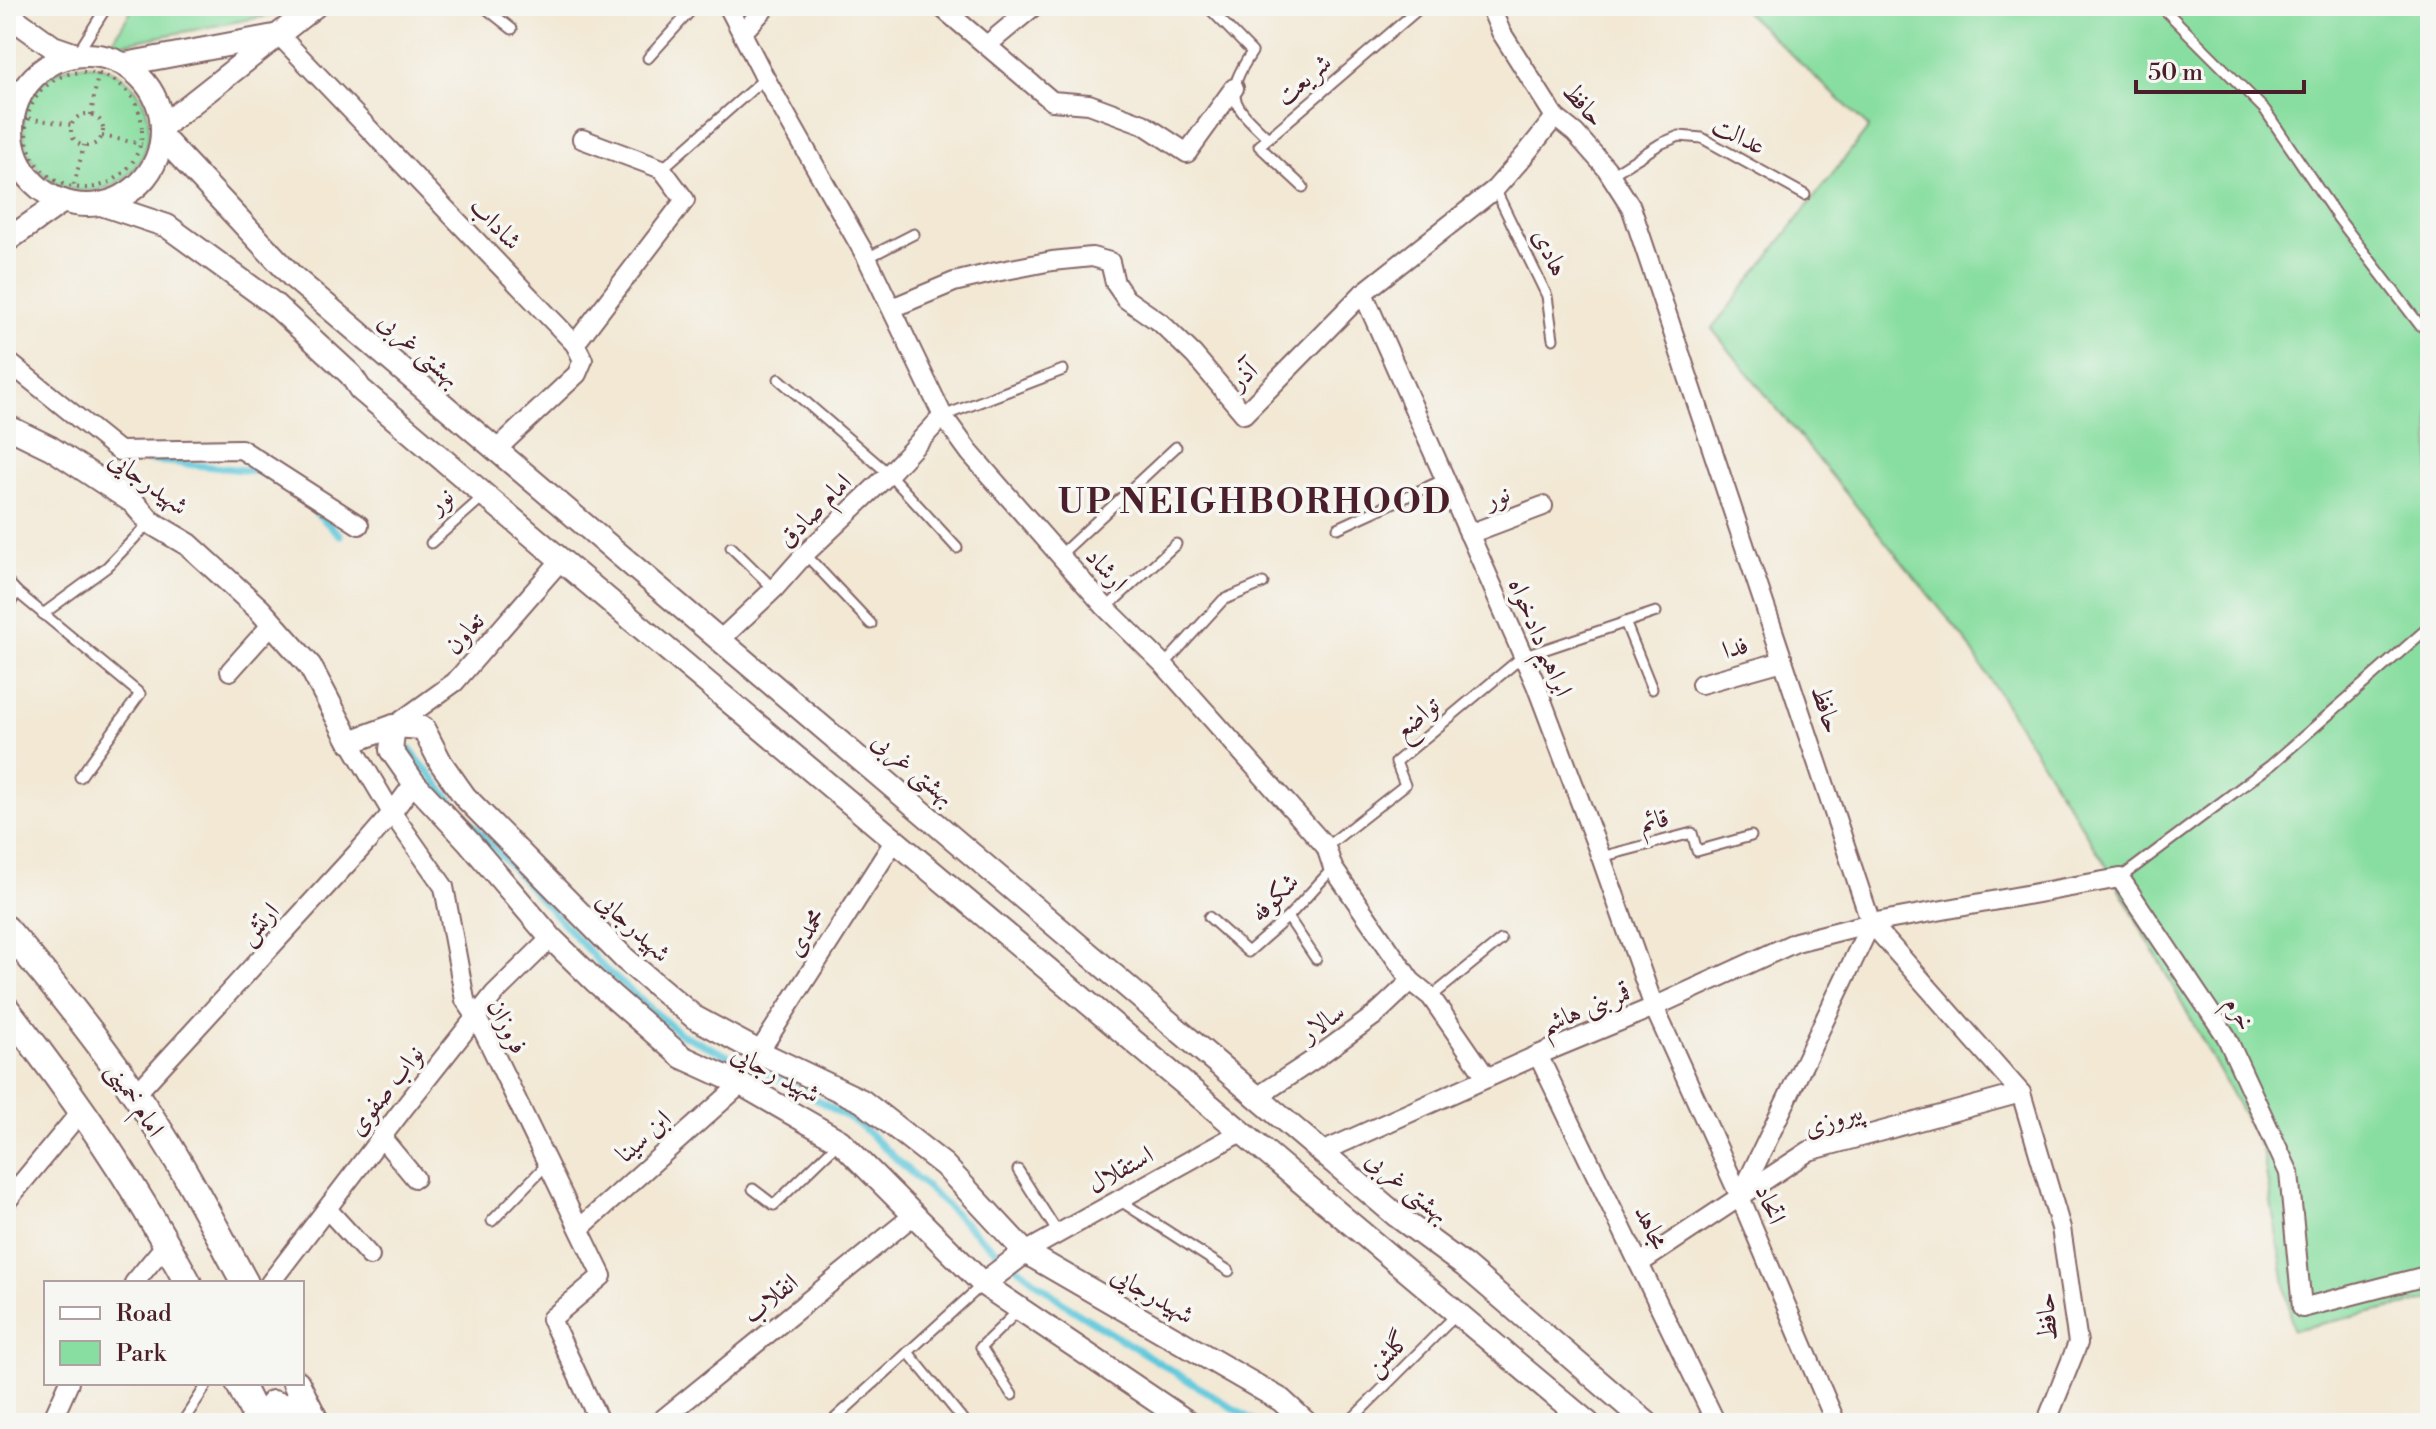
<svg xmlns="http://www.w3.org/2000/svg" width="2436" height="1429" viewBox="0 0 2436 1429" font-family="'Libre Bodoni',Amiri,serif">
<rect width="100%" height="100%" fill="#f6f6f2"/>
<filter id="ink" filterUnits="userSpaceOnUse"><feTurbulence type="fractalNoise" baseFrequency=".0125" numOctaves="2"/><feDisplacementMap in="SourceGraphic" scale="16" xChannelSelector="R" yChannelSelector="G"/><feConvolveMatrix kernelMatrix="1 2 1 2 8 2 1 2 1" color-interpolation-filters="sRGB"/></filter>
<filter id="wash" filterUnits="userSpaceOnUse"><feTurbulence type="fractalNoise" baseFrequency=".006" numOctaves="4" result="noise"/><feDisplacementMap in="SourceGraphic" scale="32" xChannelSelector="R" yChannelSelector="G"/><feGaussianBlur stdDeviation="1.8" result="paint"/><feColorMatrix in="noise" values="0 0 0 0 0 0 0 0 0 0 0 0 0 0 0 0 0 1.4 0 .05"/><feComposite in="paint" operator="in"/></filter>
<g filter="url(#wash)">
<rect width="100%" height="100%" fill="#f2e8d4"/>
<g fill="#88dea0" stroke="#697e66" stroke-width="2">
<polygon points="134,6 266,6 277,14 110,46"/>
<polygon points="1739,6 2430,6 2430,1300 2293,1330 2262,1149 2109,870 1964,638 1712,329 1869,127"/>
<circle cx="86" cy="128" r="63"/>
</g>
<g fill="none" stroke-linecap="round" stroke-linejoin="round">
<g stroke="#5fc8db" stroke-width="7">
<polyline points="147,460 262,472 267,475"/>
<polyline points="298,496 340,535"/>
<polyline points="410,750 460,811 605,969 679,1033 795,1087 859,1124 985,1242 1069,1307 1257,1423"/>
</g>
</g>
</g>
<g filter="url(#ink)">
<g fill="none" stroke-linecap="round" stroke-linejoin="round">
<g stroke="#856566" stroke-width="13">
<g id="service">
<polyline points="483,6 512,29"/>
<path d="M 1207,6 L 1252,52 C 1222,97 1233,105 1268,138"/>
<polyline points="2161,6 2265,110 2338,218 2419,324 2430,333"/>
<polyline points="77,54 107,6"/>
<polyline points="648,58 695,6"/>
<polyline points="662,169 765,78"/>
<polyline points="1611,175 1660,144 1679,136 1702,138 1805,195"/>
<polyline points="1303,187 1259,146 1422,6"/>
<polyline points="1495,189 1547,296 1553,339"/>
<polyline points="867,258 914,234"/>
<polyline points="779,379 889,474 957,548"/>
<polyline points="943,416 1063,370"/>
<polyline points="1338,528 1445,479"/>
<polyline points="431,543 485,495"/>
<polyline points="731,547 774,589"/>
<polyline points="805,554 871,624"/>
<polyline points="1060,555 1176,447"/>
<polyline points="6,580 17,592 140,694 80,777"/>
<polyline points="1106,608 1176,544"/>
<polyline points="6,610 17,592"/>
<polyline points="43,614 107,567 150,522"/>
<polyline points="1625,622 1652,689"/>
<polyline points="1164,665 1223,600 1263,583"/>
<polyline points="1326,847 1405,785 1396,762 1522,657 1656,612"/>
<polyline points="1601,857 1692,833 1697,851 1751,836"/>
<polyline points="2120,878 2271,765 2430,626"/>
<polyline points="1209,917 1248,952 1288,917 1333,868"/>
<polyline points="1288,917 1316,959"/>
<polyline points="1431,997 1501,940"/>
<polyline points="1018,1170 1058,1233"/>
<polyline points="753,1189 774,1205 838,1143"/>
<polyline points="1119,1200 1229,1271"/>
<polyline points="492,1221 548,1163"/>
<polyline points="908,1352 964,1421"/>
<polyline points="1012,1395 981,1347 1020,1309"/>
<polyline points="182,1423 208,1383"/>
<polyline points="830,1423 983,1284"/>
<polyline points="1348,1423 1457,1314"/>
</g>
</g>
<g stroke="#856566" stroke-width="22">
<g id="minor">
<polyline points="728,6 765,78 867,258 943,416 970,453 1106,608 1164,665 1326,847 1333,868 1411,981 1431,997 1487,1078"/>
<polyline points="940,6 1052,101 1089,104 1143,124 1187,153 1234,88"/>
<polyline points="1490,6 1501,32 1555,117 1575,133 1606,168 1631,207 1871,923 2021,1093 2061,1228 2078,1343 2046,1423"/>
<polyline points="742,33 767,6"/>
<polyline points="279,35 575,344 583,360 577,374 496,450"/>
<polyline points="987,45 1034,6"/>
<polyline points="1363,293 1536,685 1601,857 1654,1007 1740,1197 1836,1423"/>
<polyline points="892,308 954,282 996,272 1052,261 1092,257 1110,262 1115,283 1126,299 1162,324 1194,355 1244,414 1363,293 1495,189 1524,156 1555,117"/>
<polyline points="575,344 685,200 662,169 582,139"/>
<polyline points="6,360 119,451 241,449 359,525"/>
<polyline points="1469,534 1543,506"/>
<polyline points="720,640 774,589 805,554 889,474 943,416"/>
<polyline points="230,671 272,624"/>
<polyline points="1701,684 1783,661"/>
<polyline points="394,726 455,682 561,560"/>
<polyline points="350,742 392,813 444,887 465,1000 476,1016 602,1276 551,1319 600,1423"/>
<polyline points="759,1052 895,840"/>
<polyline points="1538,1055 1716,1423"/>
<polyline points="135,1095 366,843 392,813 414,783"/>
<polyline points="1257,1097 1313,1060 1375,1015 1411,981"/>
<polyline points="381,1137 415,1178"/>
<polyline points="1322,1152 1538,1055 1654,1007 1796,942 1871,923 2120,878 2226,1036 2289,1173 2302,1308 2430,1275"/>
<polyline points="1741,1195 1871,923"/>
<polyline points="6,1202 82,1110"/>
<polyline points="327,1209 370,1256"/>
<polyline points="580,1228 741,1084"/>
<polyline points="1025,1252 1241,1132"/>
<polyline points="1640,1263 1809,1151 2021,1093"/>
<polyline points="134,1283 167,1243"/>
<polyline points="270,1283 403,1109 494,994 551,938"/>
<polyline points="51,1423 69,1383"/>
<polyline points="658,1423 915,1214"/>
</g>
</g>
<g stroke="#856566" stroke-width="26">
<g id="tertiary">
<polyline points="6,13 53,47 76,55"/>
<circle cx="87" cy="130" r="75"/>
<polyline points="125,64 274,36"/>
<polyline points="163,126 315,6"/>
<polyline points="162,137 292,276 1397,1216 1465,1266 1647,1423"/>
<polyline points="101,204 167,226 274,304 351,375 360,389 561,560 1588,1423"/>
<polyline points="6,241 63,201"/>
<polyline points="6,426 51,448 133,502 150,522 189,545 259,609 310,666 350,742 394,726 423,728 441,763 465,797 625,959 694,1017 759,1052 862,1101 944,1165 1025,1252 1281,1400 1306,1423"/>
<polyline points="394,726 391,750 414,783 469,842 551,938 595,981 682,1057 741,1084 840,1141 983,1284 1189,1423"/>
<polyline points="983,1284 1025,1252"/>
</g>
</g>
<g stroke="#856566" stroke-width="30">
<g id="secondary">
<path d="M 6,929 C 57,988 105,1048 148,1113 C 184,1167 214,1226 245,1283"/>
<path d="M 6,1009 C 74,1095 136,1186 188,1283"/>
<polyline points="239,1383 259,1423"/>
<polyline points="296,1383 316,1423"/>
<polyline points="266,1423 267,1415 273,1404 286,1408 296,1423"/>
</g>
</g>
<g stroke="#856566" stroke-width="4" stroke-dasharray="2 6" stroke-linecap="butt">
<circle cx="84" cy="130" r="58"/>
<circle cx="87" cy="130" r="16"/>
<polyline points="91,115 101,56"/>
<polyline points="13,116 72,125"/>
<polyline points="102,136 142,144"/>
<polyline points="74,185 84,145"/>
</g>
<use href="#service" stroke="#fff" stroke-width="9"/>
<use href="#minor" stroke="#fff" stroke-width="18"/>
<use href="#tertiary" stroke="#fff" stroke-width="22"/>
<use href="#secondary" stroke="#fff" stroke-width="26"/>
</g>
</g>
<g text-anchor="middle" stroke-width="7" stroke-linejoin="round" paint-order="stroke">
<g font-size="26" fill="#4a1f2b" stroke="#f6f6f2">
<text transform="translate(1303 79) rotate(-41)" y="9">شریعت</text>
<text transform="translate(1584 104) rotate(48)" y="9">حافظ</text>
<text transform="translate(1739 135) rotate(26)" y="9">عدالت</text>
<text transform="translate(496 223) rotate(46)" y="9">شاداب</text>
<text transform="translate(1551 252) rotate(65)" y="9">هادی</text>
<text transform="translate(420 349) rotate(41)" y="9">بهشتی غربی</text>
<text transform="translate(1243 375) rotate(-41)" y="9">آذر</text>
<text transform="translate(149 482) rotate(36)" y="9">شهیدرجایی</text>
<text transform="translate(1497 496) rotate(-21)" y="9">نور</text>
<text transform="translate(440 500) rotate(-42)" y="9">نور</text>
<text transform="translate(814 510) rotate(-45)" y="9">امام صادق</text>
<text transform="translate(1107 569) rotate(49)" y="9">ارشاد</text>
<text transform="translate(464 633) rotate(-49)" y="9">تعاون</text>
<text transform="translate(1541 637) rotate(67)" y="9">ابراهیم دادخواه</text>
<text transform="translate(1735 647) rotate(-16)" y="9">فدا</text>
<text transform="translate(1827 709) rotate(72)" y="9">حافظ</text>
<text transform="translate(1416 717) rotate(-40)" y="9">تواضع</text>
<text transform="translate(914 768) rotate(40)" y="9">بهشتی غربی</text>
<text transform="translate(1654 820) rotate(-15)" y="9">قائم</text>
<text transform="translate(1274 897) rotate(-45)" y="9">شکوفه</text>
<text transform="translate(258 923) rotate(-47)" y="9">ارتش</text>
<text transform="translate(634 926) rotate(43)" y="9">شهیدرجایی</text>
<text transform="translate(805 932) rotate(-57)" y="9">محمدی</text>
<text transform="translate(1585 1008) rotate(-22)" y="9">قمربنی هاشم</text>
<text transform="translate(2240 1013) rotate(59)" y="9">خرم</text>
<text transform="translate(1322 1022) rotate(-36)" y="9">سالار</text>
<text transform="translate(508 1026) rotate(62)" y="9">فروزان</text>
<text transform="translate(776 1073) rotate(28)" y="9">شهید رجایی</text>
<text transform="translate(385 1090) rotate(-52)" y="9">نواب صفوی</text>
<text transform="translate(136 1099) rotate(57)" y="9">امام خمینی</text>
<text transform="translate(1833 1119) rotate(-18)" y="9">پیروزی</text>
<text transform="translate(643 1136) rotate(-42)" y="9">ابن سینا</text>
<text transform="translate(1120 1169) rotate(-29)" y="9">استقلال</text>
<text transform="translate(1408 1186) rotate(39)" y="9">بهشتی غربی</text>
<text transform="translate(1771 1204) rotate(67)" y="9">اتحاد</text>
<text transform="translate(1652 1227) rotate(64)" y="9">مجاهد</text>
<text transform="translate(1153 1294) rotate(30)" y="9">شهیدرجایی</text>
<text transform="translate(770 1298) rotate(-39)" y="9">انقلاب</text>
<text transform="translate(2046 1317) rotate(-95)" y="9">حافظ</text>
<text transform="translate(1387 1353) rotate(-45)" y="9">گلشن</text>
</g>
<g font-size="34" font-weight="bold" letter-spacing="2" fill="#4a1f2b" stroke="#f6f6f2">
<text x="1255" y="513">UP NEIGHBORHOOD</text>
</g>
</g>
<rect width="2436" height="1429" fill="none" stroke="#f6f6f2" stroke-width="32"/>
<rect x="44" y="1281" width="260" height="104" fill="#f6f6f2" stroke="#b1a0a2" stroke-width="2"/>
<rect x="60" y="1307" width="40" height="12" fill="#ffffff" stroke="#b1a0a2" stroke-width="2"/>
<text x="116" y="1321" font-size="24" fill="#4a1f2b">Road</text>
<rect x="60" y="1341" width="40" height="24" fill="#88dea0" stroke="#b1a0a2" stroke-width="2"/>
<text x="116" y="1361" font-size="24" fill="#4a1f2b">Park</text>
<path d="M2136 80v12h168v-12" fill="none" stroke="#4a1f2b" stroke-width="4"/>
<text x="2148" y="80" font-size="24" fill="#4a1f2b" stroke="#f6f6f2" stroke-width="6" paint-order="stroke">50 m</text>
</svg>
